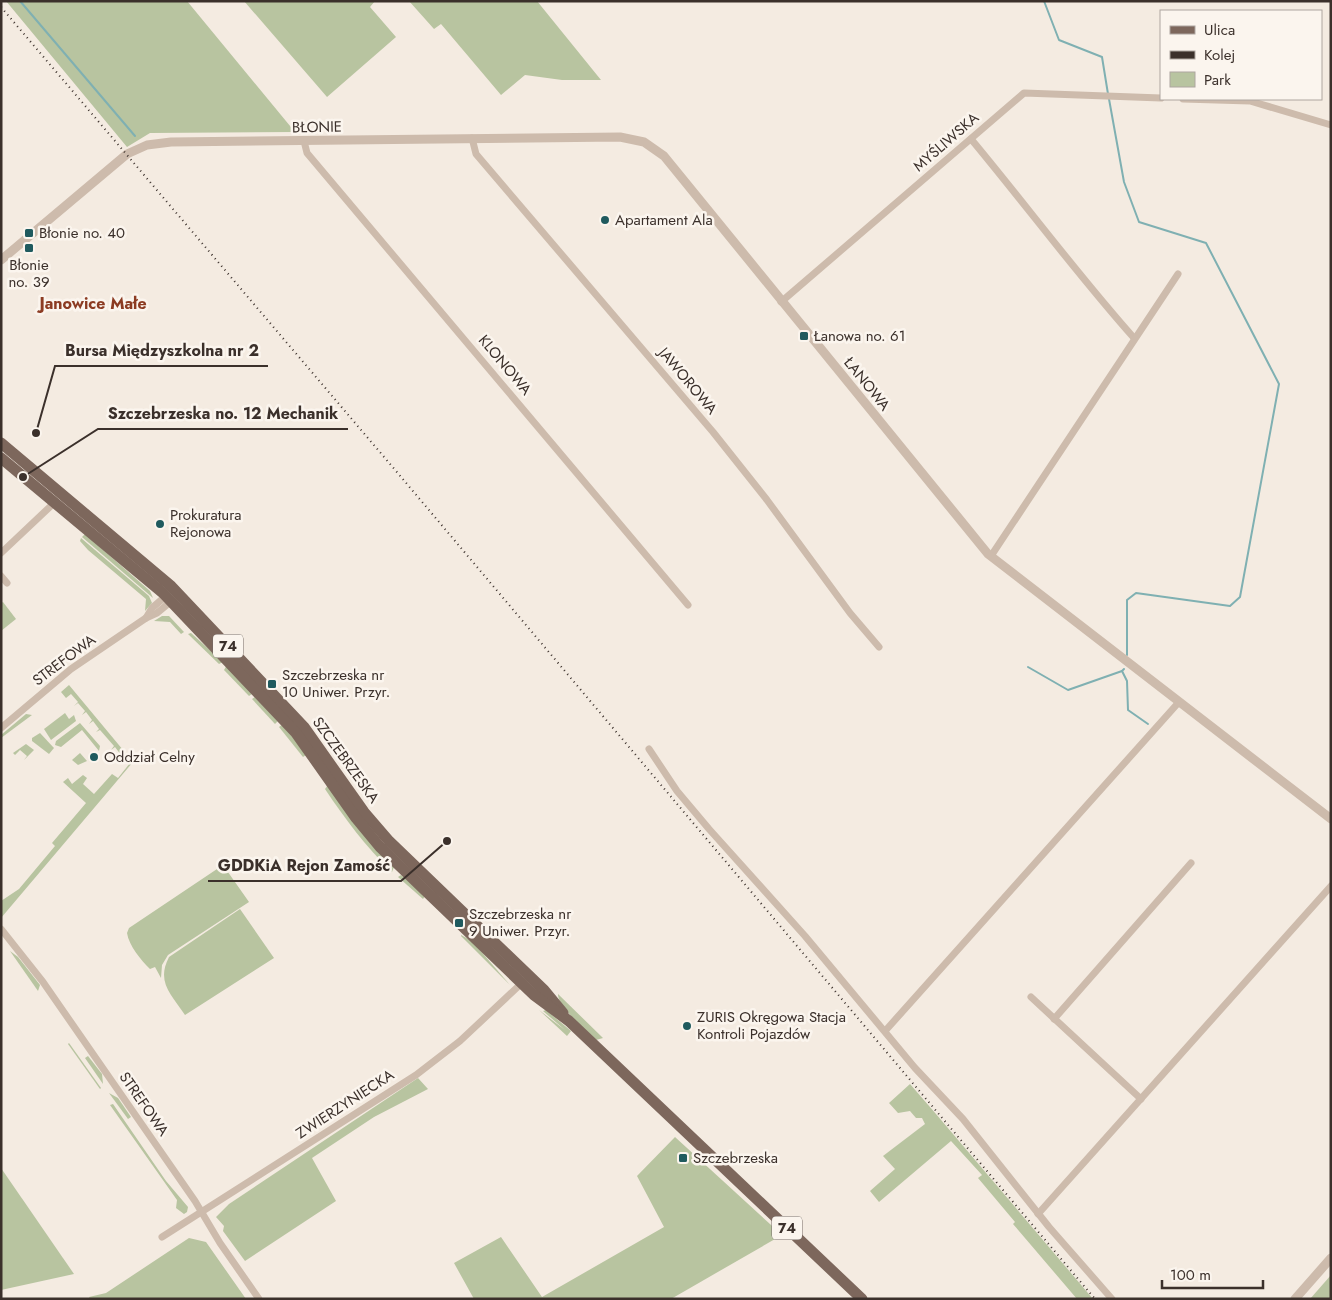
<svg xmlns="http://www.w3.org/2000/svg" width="1332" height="1300" viewBox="0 0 1332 1300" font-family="Jost,sans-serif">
<rect width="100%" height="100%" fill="#f4ebe1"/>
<g fill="#b8c4a0">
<polygon points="6,1 187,1 295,132 150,133 127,147"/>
<polygon points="244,1 375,1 370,7 396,37 327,97"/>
<polygon points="409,1 537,1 601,80 562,80 525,75 501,95 441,24 434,29"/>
<polygon points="85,534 150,591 153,598 82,537"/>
<polygon points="81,538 149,596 152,603 145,611 146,599 88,550 80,541"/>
<polygon points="3,602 16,619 1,631 1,603"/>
<polygon points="162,616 169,616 184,632 181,634 170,622 154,621"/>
<polygon points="191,633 223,662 219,664 188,634"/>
<polygon points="227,665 252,694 249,696 224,670"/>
<polygon points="69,685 133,762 1,918 1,901 19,889 55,846 52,843 86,803 63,782 68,778 72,784 83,775 87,778 83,784 94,794 112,774 118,778 130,763 122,756 118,759 121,755 115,747 111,750 114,746 107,738 103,741 107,738 100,730 96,732 99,729 93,721 89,724 92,720 86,712 82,715 85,711 78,703 74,706 78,702 71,694 66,698 61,692"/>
<polygon points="255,697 278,721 275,724 252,699"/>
<polygon points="65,713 69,719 74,715 76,721 51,740 44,729"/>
<polygon points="26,714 32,715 1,738 1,735"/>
<polygon points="80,723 100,746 99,751 82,730 61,747 55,745 56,741"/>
<polygon points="283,724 306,755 303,757 279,727"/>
<polygon points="40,733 54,748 49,754 32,741 32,738"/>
<polygon points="26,744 34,750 24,760 27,756 20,750 15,755 13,753"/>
<polygon points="80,753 87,761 78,765 72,760"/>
<path d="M 328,785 L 394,867 L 392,872 C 366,847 345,819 325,789 Z"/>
<path d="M 223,865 L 249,902 L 168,955 L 162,965 L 161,978 L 155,967 L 150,969 C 141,960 129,946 127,933 L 129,928 Z"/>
<polygon points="401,875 425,896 423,899 398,877"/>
<path d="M 240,909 L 274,958 L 185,1015 C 171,994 156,982 169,957 Z"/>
<polygon points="461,935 472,941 510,985 461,936"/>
<polygon points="10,951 18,957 40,985 38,991"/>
<path d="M 558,994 L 603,1038 L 596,1040 C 587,1031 557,1006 558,994 Z"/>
<polygon points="539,1010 565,1030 543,1011 546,1010 571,1031 567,1036"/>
<polygon points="69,1043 101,1088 100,1089 68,1044"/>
<polygon points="88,1056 102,1074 103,1084 85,1058"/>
<polygon points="418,1078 428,1089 374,1117 312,1158 336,1201 245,1261 223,1231 224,1226 216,1217 229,1204"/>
<polygon points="910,1084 936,1114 1093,1299 1077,1299 1013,1224 1015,1222 978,1178 982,1175 951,1141 879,1202 870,1191 895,1169 883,1156 925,1124 922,1118 916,1118 910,1111 898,1113 889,1103"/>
<polygon points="109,1093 118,1098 131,1117 128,1119"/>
<polygon points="113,1104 166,1181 188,1207 187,1212 184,1214 176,1208 177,1200 110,1105"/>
<polygon points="675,1137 782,1235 671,1299 474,1299 454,1263 501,1237 542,1297 664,1227 637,1176"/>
<polygon points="1,1168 74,1274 1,1290"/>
<polygon points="189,1238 206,1242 246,1299 90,1299 89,1297 106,1293"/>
<polygon points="1331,1275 1331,1299 1310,1299"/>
</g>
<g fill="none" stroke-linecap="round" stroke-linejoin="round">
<g stroke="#7fb0b2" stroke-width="2">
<polyline points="20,1 135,136"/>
<polyline points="1044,1 1059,40 1102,57 1108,94"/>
<polyline points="1109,99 1124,182 1139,222 1206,243 1279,384 1240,597 1230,606 1136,593 1127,600 1127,655"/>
<polyline points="1028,667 1068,690 1122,671"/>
<polyline points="1124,669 1122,671 1127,681 1128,710 1148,724"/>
</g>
<g stroke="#cdbbac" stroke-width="7">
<polyline points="1183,99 1250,101 1331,125"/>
<polyline points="472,138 476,154 713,432 767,500 850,613 879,647"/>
<path d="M 971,139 C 1026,205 1077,274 1134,338"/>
<polyline points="304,141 307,153 688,605"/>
<polyline points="781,302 1024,93 1161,98"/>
<polyline points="1,553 54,503"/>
<polyline points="991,556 1178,274"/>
<polyline points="1,576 7,583"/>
<polyline points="146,618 152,608 167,595"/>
<polyline points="1,728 71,669 146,618 157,613 174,599"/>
<polyline points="649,749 677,791 709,829 805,936 915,1068 963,1119 1049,1227 1112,1299"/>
<polyline points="1,929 43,982 195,1201 220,1243 259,1299"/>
<polyline points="1031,997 1141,1099"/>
<polyline points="1054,1019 1191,863"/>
<polyline points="886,1030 1179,702"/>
<polyline points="1038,1214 1331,886"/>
<polyline points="162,1237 416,1075 460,1041 524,981"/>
</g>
<g stroke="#cdbbac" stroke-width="9">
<polyline points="1,260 127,154 147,145 171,142 620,137 644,142 664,156 988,554 1331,819"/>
<polyline points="1295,1299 1331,1258"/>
</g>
<g stroke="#7d675c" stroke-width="11">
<polyline points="1,443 171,586 304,727 364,812 389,841 544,990 563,1013"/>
<polyline points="1,458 163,593 296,733 356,818 380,847 534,995 569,1021 862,1299"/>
</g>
<polyline stroke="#3b302b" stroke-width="2" stroke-dasharray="1 4" stroke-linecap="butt" points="1,7 396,471 1095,1299"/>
</g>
<g fill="#1f5a5e" stroke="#fbf5ee" stroke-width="2">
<circle cx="605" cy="220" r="5"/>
<rect x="24" y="228" width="10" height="10" rx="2.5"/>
<rect x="24" y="243" width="10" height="10" rx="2.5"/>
<rect x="799" y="331" width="10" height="10" rx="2.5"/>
<circle cx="160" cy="524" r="5"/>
<rect x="267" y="679" width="10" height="10" rx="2.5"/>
<circle cx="94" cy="757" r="5"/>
<rect x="454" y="918" width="10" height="10" rx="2.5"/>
<circle cx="687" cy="1026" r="5"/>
<rect x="678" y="1153" width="10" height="10" rx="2.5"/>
</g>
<g text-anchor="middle" stroke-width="5" stroke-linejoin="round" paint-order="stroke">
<g fill="#fbf5ee" stroke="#756b66" stroke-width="1">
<rect x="213" y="634.5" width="30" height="23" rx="4"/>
<rect x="772" y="1216.5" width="30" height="23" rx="4"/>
</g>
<g font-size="14" font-weight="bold" fill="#3b302b">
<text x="228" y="651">74</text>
<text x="787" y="1233">74</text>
</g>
<g font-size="15" fill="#3b302b" stroke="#fbf5ee">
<text transform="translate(317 127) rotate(-1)" y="5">BŁONIE</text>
<text transform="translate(946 142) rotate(-41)" y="5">MYŚLIWSKA</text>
<text transform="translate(505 365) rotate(50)" y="5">KLONOWA</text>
<text transform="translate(688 381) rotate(50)" y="5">JAWOROWA</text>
<text transform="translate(867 384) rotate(51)" y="5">ŁANOWA</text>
<text transform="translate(64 660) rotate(-37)" y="5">STREFOWA</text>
<text transform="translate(346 760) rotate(54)" y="5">SZCZEBRZESKA</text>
<text transform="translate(144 1104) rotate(55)" y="5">STREFOWA</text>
<text transform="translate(345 1104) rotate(-33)" y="5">ZWIERZYNIECKA</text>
</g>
<g font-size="15" fill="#3b302b" stroke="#fbf5ee" text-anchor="start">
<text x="615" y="225">Apartament Ala</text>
<text x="39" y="238">Błonie no. 40</text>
<text x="29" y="270" text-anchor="middle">Błonie<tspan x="29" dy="17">no. 39</tspan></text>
<text x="814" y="341">Łanowa no. 61</text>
<text x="170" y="520">Prokuratura<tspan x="170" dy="17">Rejonowa</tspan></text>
<text x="282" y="680">Szczebrzeska nr<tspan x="282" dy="17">10 Uniwer. Przyr.</tspan></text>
<text x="104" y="762">Oddział Celny</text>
<text x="469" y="919">Szczebrzeska nr<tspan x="469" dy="17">9 Uniwer. Przyr.</tspan></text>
<text x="697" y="1022">ZURIS Okręgowa Stacja<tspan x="697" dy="17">Kontroli Pojazdów</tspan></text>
<text x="693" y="1163">Szczebrzeska</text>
</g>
<g font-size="16" font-weight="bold" fill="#8c3b22" stroke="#fbf5ee">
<text x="93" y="309">Janowice Małe</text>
</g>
</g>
<path fill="none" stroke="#3b302b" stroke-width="2" d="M36 433L55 366H268M23 477L98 429H348M447 841L401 881H208"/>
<g fill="#3b302b" stroke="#fbf5ee" stroke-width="2">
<circle cx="36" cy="433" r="5"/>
<circle cx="23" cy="477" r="5"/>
<circle cx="447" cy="841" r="5"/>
</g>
<g font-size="16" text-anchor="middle" font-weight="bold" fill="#3b302b" stroke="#fbf5ee" stroke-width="5" stroke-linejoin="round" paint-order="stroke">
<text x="162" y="356">Bursa Międzyszkolna nr 2</text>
<text x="223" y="419">Szczebrzeska no. 12 Mechanik</text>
<text x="304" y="871">GDDKiA Rejon Zamość</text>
</g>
<rect width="1332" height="1300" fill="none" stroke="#3b302b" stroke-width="5"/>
<rect x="1160" y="10" width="162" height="90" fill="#fbf5ee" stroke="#aea6a0"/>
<rect x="1170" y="26" width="25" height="8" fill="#7d675c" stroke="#aea6a0"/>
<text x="1204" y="35" font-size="15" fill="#3b302b">Ulica</text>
<rect x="1170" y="51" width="25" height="8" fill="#3b302b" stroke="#aea6a0"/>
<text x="1204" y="60" font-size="15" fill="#3b302b">Kolej</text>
<rect x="1170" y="72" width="25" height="15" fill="#b8c4a0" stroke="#aea6a0"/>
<text x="1204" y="85" font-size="15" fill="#3b302b">Park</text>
<path d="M1162 1280v8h101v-8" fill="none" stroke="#3b302b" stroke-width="2.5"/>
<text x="1170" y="1280" font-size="15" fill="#3b302b" stroke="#fbf5ee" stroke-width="4" paint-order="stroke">100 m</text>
</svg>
